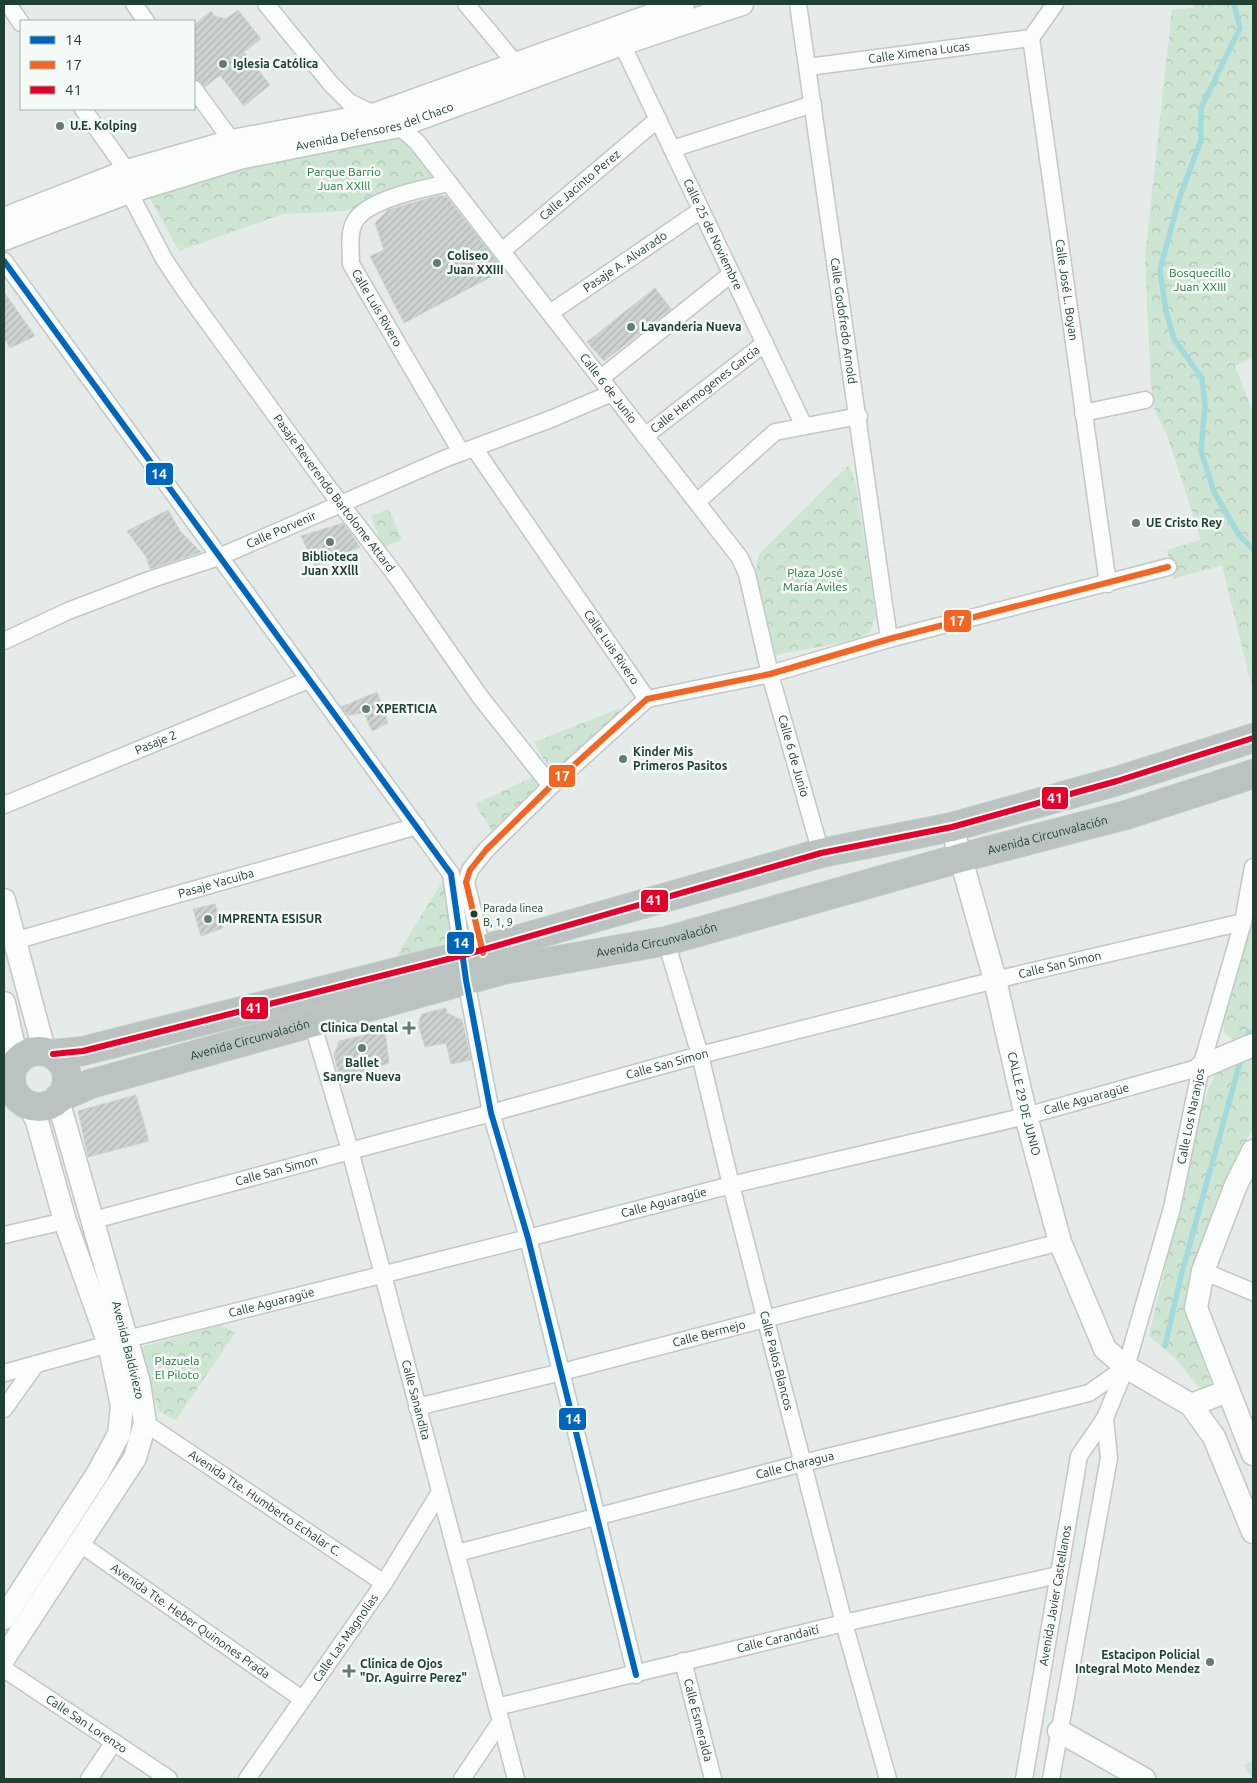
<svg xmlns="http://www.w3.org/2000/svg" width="1257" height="1783" viewBox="0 0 1257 1783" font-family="Ubuntu,sans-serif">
<defs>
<pattern id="forest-crowns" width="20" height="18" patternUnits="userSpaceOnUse" patternTransform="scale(1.25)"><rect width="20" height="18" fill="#cde5d2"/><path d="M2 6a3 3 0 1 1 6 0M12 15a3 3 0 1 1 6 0" fill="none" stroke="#b0c6b5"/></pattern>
<pattern id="building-hatch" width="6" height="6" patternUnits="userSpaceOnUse" patternTransform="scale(1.25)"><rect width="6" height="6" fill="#ccd2cf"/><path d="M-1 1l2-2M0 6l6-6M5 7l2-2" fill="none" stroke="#afb5b2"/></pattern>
</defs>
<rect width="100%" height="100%" fill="#e5ebe8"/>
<g fill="url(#forest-crowns)">
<polygon points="1193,4 1253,4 1253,357 1235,366 1253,413 1253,692 1222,565 1173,579 1167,550 1201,540 1167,435 1155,410 1151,387 1145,257 1172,10 1193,8"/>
<polygon points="400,137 438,179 346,211 283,214 179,251 148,195 243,169"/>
<polygon points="849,465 856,485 876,615 870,632 855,640 775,655 756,570 759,554"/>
<polygon points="389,509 402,540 383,547 371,516"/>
<polygon points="619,709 621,712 556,782 534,742"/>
<polygon points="535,776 545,790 496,838 475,804"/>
<path d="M 442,882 C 448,904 454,930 443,951 L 394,965 L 398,953 Z"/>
<polygon points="1253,912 1253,1034 1236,1041 1225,1034 1223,1024"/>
<path d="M 1253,1056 L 1253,1127 L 1236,1164 L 1187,1304 L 1193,1334 L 1211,1383 L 1206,1389 L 1198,1386 L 1174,1357 L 1149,1336 L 1204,1101 C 1217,1066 1219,1068 1253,1056 Z"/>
<polygon points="221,1325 235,1333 176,1420 158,1411 141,1347"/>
</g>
<polygon fill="#cde5d2" points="1253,1760 1253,1779 1252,1779 1244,1765"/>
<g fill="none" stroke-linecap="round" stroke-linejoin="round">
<g stroke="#a4dadb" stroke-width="5.5">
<polyline points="1234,4 1240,28 1201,108 1201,140 1179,199 1160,270 1166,311 1174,339 1202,378 1205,406 1201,451 1214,492 1239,535 1253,549"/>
<polyline points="1246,1042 1249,1032"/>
<polyline points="1165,1346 1181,1276 1242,1055"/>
</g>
</g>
<g fill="url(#building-hatch)" stroke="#ced4d1">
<polygon points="238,10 261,39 244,52 270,85 244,106 220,75 205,87 194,77 194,25 211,11 214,16 226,19"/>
<polygon points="437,196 446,196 504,270 404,323 370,256 384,250 375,223 388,210"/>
<polygon points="655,288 671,309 604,361 587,342"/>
<polygon points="4,292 35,336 10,348 4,338"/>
<polygon points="168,510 180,531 201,552 150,569 147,558 127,531"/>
<polygon points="343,523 360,547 315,566 301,536"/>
<polygon points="377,692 388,723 372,731 364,713 348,715 341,707"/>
<polygon points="215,904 223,928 201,936 193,909"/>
<polygon points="446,1008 447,1013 462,1020 471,1060 451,1064 446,1043 425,1047 418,1024 422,1014"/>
<polygon points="385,1030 389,1063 340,1079 334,1055 339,1041"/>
<polygon points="136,1095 149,1141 88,1157 78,1111"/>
</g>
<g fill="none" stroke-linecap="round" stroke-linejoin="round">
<g stroke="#c2c8c5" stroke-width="19">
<g id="street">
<polyline points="8,4 21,23"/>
<polyline points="134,4 146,21"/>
<path id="s1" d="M 266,4 L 331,84 L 349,102 L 399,126 L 417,142 L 740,558 L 747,574 L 770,674 L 821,853"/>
<polyline points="466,4 516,64"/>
<path id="s2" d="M 798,4 L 889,639"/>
<path id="s3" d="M 1055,4 L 1031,38 L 1108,584"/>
<path id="s4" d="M 622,44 L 804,426"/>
<path id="s5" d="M 808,67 L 1031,38"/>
<polyline points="194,89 232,141"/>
<polyline points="83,109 127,171"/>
<polyline points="672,149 813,104"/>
<path id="s6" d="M 449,183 C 425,188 368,199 355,221 C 348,233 351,251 351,264 L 461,452"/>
<path id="s7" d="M 129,192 L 164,259 L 186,292 L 327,486 L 394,573 L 481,698 L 551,786"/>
<path id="s8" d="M 502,251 L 658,119"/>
<polyline points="4,261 451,874 466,980 491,1113 528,1238 636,1675"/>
<path id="s9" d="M 550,313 L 701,210"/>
<polyline points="601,378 731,274"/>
<polyline points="1083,413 1145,400"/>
<path id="s10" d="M 645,436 L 765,343"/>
<path id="s11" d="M 474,448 L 647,699"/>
<polyline points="697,502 775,432 859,416"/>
<path id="s12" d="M 4,641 L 68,611 L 152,579 L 219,557 L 444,459 L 551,419 L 612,393"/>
<path id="s13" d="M 4,805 L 308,680"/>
<path id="s14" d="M 14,941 L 417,826"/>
<path id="s15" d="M 666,941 L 700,1055 L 731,1185 L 844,1623 L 888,1779"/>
<polyline points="484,957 466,882 470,870 486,850 551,786 647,699 770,674 889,639 1168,567"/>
<path id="s16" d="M 312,1022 L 350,1150 L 516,1779"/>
<path id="s17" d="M 94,1220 L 491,1113 L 700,1055 L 995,980 L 1243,922"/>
<polyline points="4,1235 65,1221"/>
<polyline points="1203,1271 1253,1292"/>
<path id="s18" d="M 127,1339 L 528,1238 L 731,1185 L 1026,1116 L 1201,1067"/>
<polyline points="4,1373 109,1344"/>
<path id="s19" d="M 417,1407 L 562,1372 L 1060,1242"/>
<polyline points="4,1409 36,1364"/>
<path id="s20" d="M 145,1423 L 384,1583"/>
<path id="s21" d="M 79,1543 L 302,1699"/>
<path id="s22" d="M 457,1553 L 803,1463 L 1089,1393 L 1126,1367"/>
<path id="s23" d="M 683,1661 L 713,1779"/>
<path id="s24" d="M 4,1669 L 169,1779"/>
<path id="s25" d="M 497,1707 L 844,1623 L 1058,1575"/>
<polyline points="89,1779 114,1742"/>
<path id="s26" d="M 247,1779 L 384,1583 L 440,1492"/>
<polyline points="462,1779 501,1721"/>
<path id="s27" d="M 1024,1779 L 1079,1456 L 1105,1418 L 1126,1367 L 1172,1208 L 1201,1067 L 1243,922 L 1253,867"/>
<polyline points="1051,1779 1109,1458 1105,1418"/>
</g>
</g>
<g stroke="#c0c9c5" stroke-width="25">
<g id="secondary">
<polyline points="4,219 127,171 232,141 376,114 683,4"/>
<path id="s28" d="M 4,239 L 129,192 L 239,158 L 399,126 L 622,44 L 742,4"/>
<path id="s29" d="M 952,827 L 995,980 L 1026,1116 L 1060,1242 L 1105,1349 L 1126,1367 L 1191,1405 L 1214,1437 L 1253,1532"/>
<polyline points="4,900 44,1050"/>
<polyline points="4,1003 17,1060"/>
<polyline points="1201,1067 1253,1045"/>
<polyline points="1253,1151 1236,1185 1203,1271 1196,1308 1253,1454"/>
<polyline points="1191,1405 1228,1391"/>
<polyline points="4,1618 98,1473 119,1434 122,1406 109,1344 65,1221 37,1121 29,1105"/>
<polyline points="4,1658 135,1458 145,1423 139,1383 58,1100"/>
<polyline points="1059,1731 1144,1779"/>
</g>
</g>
<g stroke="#c1cac7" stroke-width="30">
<g id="highway">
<circle cx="39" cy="1079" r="28"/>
<polyline points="53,1054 83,1051 464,955 821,853 952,827 1117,781 1253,738"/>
<path id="s30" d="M 59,1098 L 90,1084 L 503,970 L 666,941 L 960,858 L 1126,815 L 1253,774"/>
</g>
</g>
<use href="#street" stroke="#fbfcfc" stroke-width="16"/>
<use href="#secondary" stroke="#fbfcfc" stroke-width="22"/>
<use href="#highway" stroke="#bac3c0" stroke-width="28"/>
<g stroke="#f4faf6" stroke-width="10">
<polyline id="bus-1" points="4,261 451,874 466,980 491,1113 528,1238 636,1675"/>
</g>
<g stroke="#f4faf6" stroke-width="10">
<polyline id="bus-2" points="483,953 466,882 470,870 486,850 551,786 647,699 770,674 889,639 1168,567"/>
</g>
<g stroke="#f4faf6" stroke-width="10">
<polyline id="bus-3" points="53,1054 83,1051 464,955 821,853 952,827 1117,781 1253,738"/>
</g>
<use href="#bus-1" stroke="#0065bd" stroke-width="6"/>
<use href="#bus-2" stroke="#f26522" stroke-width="6"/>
<use href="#bus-3" stroke="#e4002b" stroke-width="6"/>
</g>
<g fill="#667c73" stroke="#f4faf6" stroke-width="2">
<circle cx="223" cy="64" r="5"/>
<circle cx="60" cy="126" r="5"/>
<circle cx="437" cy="263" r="5"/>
<circle cx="631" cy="327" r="5"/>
<circle cx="1136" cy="523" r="5"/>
<circle cx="330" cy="542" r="5"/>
<circle cx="366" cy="709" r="5"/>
<circle cx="623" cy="759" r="5"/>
<circle cx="208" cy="919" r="5"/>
<path d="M406.5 1020.5h5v5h5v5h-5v5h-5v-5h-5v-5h5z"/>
<circle cx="362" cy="1048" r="5"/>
<circle cx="1210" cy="1662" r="5"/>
<path d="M346.5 1663.5h5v5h5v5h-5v5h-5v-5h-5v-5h5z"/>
</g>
<circle fill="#214034" stroke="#f4faf6" stroke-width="2" cx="474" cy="914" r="4.5"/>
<g text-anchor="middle" stroke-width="5" stroke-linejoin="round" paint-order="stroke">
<g font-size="11" fill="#214034" stroke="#f4faf6" text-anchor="start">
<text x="483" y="912">Parada linea<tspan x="483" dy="14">B, 1, 9</tspan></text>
</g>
<g font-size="12" fill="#214034" stroke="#f4faf6">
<text dy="4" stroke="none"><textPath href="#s5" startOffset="112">Calle Ximena Lucas</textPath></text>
<text dy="4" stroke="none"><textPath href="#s28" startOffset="388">Avenida Defensores del Chaco</textPath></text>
<text dy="4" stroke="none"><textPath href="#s8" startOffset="102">Calle Jacinto Perez</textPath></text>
<text dy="4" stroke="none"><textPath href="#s4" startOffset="211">Calle 25 de Noviembre</textPath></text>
<text dy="4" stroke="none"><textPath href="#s9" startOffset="91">Pasaje A. Alvarado</textPath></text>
<text dy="4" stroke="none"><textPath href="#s3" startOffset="296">Calle José L. Boyan</textPath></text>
<text dy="4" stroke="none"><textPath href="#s6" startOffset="198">Calle Luis Rivero</textPath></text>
<text dy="4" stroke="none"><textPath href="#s2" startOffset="320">Calle Godofredo Arnold</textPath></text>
<text dy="4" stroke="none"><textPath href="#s1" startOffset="520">Calle 6 de Junio</textPath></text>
<text dy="4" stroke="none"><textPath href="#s10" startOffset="76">Calle Hermogenes Garcia</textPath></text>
<text dy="4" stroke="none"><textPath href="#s7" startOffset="365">Pasaje Reverendo Bartolome Attard</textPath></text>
<text dy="4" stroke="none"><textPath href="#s12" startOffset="299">Calle Porvenir</textPath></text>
<text dy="4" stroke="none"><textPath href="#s11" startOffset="242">Calle Luis Rivero</textPath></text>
<text dy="4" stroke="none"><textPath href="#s13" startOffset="164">Pasaje 2</textPath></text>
<text dy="4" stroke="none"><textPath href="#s1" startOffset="940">Calle 6 de Junio</textPath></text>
<text dy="4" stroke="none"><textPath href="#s30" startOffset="1024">Avenida Circunvalación</textPath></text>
<text dy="4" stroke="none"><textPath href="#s14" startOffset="210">Pasaje Yacuiba</textPath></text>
<text dy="4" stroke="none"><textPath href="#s30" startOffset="619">Avenida Circunvalación</textPath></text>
<text dy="4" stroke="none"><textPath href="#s17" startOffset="999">Calle San Simon</textPath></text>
<text dy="4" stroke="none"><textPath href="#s30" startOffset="200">Avenida Circunvalación</textPath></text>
<text dy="4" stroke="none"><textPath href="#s17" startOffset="594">Calle San Simon</textPath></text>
<text dy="4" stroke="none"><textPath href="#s18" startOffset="989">Calle Aguaragüe</textPath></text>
<text dy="4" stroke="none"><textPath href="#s29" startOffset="286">CALLE 29 DE JUNIO</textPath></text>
<text dy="4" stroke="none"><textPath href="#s27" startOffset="688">Calle Los Naranjos</textPath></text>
<text dy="4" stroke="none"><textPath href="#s17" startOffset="189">Calle San Simon</textPath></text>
<text dy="4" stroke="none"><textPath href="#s18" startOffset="554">Calle Aguaragüe</textPath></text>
<text dy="4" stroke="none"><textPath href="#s18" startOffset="149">Calle Aguaragüe</textPath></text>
<text dy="4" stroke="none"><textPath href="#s19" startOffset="301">Calle Bermejo</textPath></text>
<text transform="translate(128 1350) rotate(76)" y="4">Avenida Baldiviezo</text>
<text dy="4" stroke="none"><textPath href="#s15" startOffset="434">Calle Palos Blancos</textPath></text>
<text dy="4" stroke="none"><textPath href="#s16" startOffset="392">Calle Sanandita</textPath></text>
<text dy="4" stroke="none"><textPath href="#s22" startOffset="349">Calle Charagua</textPath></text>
<text dy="4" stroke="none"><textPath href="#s20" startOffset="144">Avenida Tte. Humberto Echalar C.</textPath></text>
<text dy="4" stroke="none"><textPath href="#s27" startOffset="186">Avenida Javier Castellanos</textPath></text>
<text dy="4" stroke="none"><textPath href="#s21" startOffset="136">Avenida Tte. Heber Quinones Prada</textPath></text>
<text dy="4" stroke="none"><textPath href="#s26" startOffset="172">Calle Las Magnolias</textPath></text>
<text dy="4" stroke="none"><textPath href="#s25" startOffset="289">Calle Carandaití</textPath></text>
<text dy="4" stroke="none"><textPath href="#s23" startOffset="61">Calle Esmeralda</textPath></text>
<text dy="4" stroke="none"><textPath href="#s24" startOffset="99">Calle San Lorenzo</textPath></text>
</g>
<g font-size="12" font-weight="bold" fill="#214034" stroke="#f4faf6" text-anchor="start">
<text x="233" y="68">Iglesia Católica</text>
<text x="70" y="130">U.E. Kolping</text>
<text x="447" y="260">Coliseo<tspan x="447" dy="14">Juan XXIII</tspan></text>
<text x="641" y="331">Lavanderia Nueva</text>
<text x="1146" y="527">UE Cristo Rey</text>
<text x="330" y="561" text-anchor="middle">Biblioteca<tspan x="330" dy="14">Juan XXlll</tspan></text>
<text x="376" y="713">XPERTICIA</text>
<text x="633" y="756">Kinder Mis<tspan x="633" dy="14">Primeros Pasitos</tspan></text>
<text x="218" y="923">IMPRENTA ESISUR</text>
<text x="398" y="1032" text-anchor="end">Clinica Dental</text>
<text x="362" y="1067" text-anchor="middle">Ballet<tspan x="362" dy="14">Sangre Nueva</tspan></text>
<text x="1200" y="1659" text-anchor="end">Estacipon Policial<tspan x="1200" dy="14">Integral Moto Mendez</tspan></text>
<text x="360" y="1668">Clínica de Ojos<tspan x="360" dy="14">"Dr. Aguirre Perez"</tspan></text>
</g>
<g font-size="12" fill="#29793e" stroke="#f4faf6">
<text x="344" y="176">Parque Barrio<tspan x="344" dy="14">Juan XXlll</tspan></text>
<text x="1200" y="277">Bosquecillo<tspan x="1200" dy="14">Juan XXIII</tspan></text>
<text x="815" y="577">Plaza José<tspan x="815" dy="14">María Aviles</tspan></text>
<text x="177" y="1365">Plazuela<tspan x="177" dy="14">El Piloto</tspan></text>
</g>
</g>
<g stroke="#f4faf6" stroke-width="2">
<rect x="145" y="462" width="29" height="24" rx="5" fill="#0065bd"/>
<rect x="943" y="609" width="29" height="24" rx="5" fill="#f26522"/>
<rect x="548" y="764" width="28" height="24" rx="5" fill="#f26522"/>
<rect x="1041" y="786" width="28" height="24" rx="5" fill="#e4002b"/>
<rect x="640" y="889" width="29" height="24" rx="5" fill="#e4002b"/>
<rect x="446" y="931" width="29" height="24" rx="5" fill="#0065bd"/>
<rect x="240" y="996" width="29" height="24" rx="5" fill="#e4002b"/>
<rect x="558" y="1407" width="29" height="24" rx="5" fill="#0065bd"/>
</g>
<g font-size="14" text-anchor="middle" font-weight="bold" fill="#fff">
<text x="159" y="479">14</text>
<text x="957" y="626">17</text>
<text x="562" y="781">17</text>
<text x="1055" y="803">41</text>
<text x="654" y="905">41</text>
<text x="461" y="948">14</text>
<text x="254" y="1013">41</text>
<text x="573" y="1424">14</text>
</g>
<rect width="1257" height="1783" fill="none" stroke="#214034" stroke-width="10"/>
<rect x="20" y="20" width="175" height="90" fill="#f4faf6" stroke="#a0b0a8"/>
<rect x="30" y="36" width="25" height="8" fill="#0065bd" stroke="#a0b0a8"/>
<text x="65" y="45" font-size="15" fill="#214034">14</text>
<rect x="30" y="61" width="25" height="8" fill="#f26522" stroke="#a0b0a8"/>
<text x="65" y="70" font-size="15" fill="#214034">17</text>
<rect x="30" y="86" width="25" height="8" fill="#e4002b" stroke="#a0b0a8"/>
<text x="65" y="95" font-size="15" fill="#214034">41</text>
</svg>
